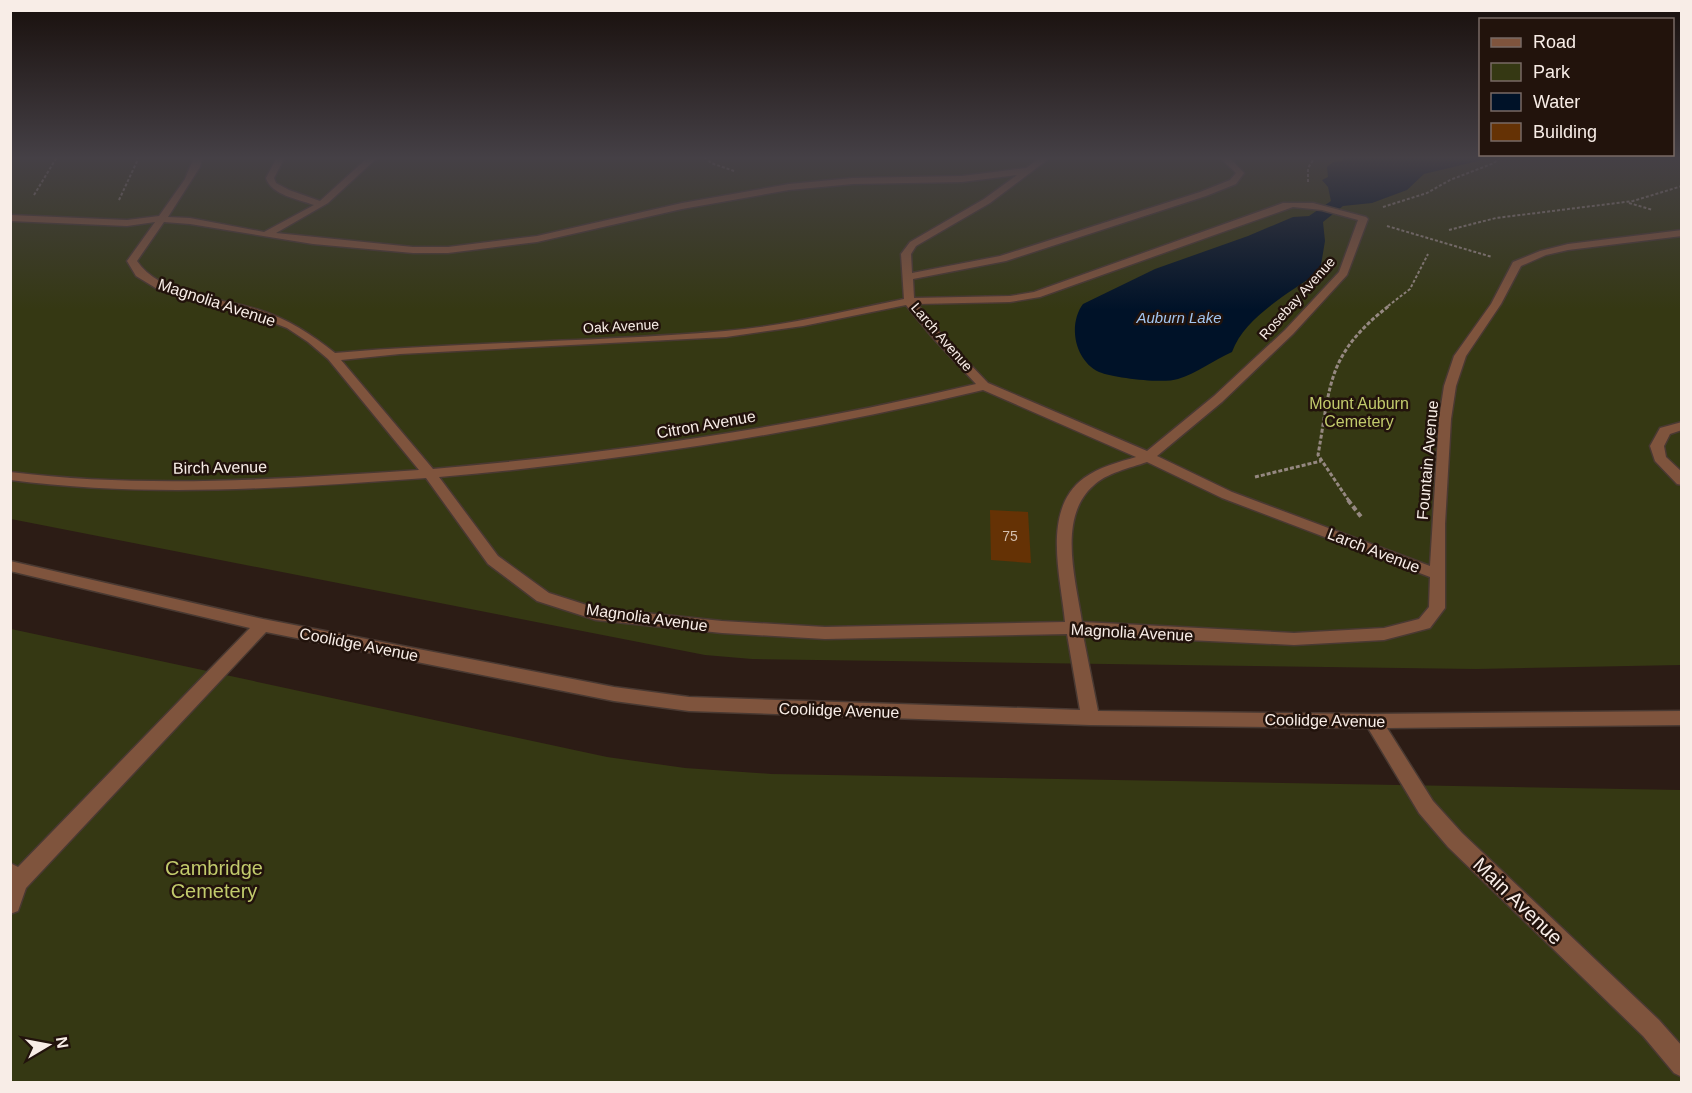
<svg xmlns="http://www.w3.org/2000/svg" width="1692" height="1093" viewBox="0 0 1692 1093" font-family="Helvetica,sans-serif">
<rect width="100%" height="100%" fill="#2c1c15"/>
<g fill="#353813">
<polygon points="10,157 1681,157 1681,665 1476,669 752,659 705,655 11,519"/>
<polygon points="11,629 607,757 685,768 771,774 1681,790 1681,1082 11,1082"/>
</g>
<path fill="#001228" d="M 1344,157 L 1485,157 L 1478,161 L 1424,174 L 1407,190 L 1372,203 L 1343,206 L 1323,222 L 1325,241 L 1320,271 C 1290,293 1245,316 1232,352 C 1214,360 1197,373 1178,379 C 1163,384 1114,378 1099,372 C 1074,360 1068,324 1083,304 L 1155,269 L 1248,236 L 1293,217 L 1309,216 L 1331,201 L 1328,187 L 1322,180 L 1328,177 L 1327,167 L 1333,162 L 1342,161 Z"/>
<polygon fill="#653205" points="990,510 1028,512 1031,563 991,560"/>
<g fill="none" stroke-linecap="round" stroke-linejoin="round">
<g stroke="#493932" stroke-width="3">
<g id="minor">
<path d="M 194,157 L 202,157 L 200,167 L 168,217 L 190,218 L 264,232 L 314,205 C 298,199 271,195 266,178 L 277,157 L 285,157 L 274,178 L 276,183 L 289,190 L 320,201 L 365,160 L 378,157 L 328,203 L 276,233 L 413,247 L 448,247 L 537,236 L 682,203 L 789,184 L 853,178 L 962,176 L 1026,168 L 1041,157 L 1051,157 L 990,203 L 916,246 L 911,254 L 912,273 L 1000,256 L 1200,192 L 1230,180 L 1236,173 L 1219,157 L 1229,157 L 1244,173 L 1236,184 L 1206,196 L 1006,261 L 913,279 L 914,298 L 1010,296 L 1034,292 L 1283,203 L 1313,203 L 1366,217 L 1368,219 L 1347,275 L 1293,334 L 1222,402 L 1157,456 L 1232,492 L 1430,566 L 1439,419 L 1444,386 L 1454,356 L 1491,304 L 1513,262 L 1540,251 L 1568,244 L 1682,230 L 1682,236 L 1568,250 L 1546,255 L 1521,266 L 1501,304 L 1466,356 L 1456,386 L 1451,419 L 1445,524 L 1445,608 L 1430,628 L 1384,640 L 1294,645 L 1083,635 L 1098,711 L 1373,714 L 1682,711 L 1682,725 L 1387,728 L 1433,801 L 1462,833 L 1659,1020 L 1682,1046 L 1682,1077 L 1674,1073 L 1643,1036 L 1448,847 L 1419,813 L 1368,728 L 1090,725 L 689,711 L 614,701 L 266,632 L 26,888 L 18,911 L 10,914 L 10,863 L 18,867 L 250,628 L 10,571 L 10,561 L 263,619 L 614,687 L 689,697 L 1080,710 L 1067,634 L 825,639 L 722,633 L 596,620 L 537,601 L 488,564 L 426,478 C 287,488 149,498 10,480 L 10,472 C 147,489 283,479 419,470 L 328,359 L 308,342 L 287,328 L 251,314 L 159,290 L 136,276 L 127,261 L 155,222 L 127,226 L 10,221 L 10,215 L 127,220 L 159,216 L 185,179 ZM 1017,175 L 984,199 L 910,242 L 901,254 L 904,299 C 844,311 785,326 725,331 C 595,342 464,342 335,353 C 311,334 288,319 259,310 C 222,298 159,295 137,261 L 164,222 L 190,224 L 313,244 L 413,253 L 448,253 L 537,242 L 682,209 L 789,190 L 853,184 L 962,182 ZM 1293,207 L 1322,210 L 1358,220 L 1339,272 L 1285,330 L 1214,396 L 1147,451 L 988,383 L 941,334 L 917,304 L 1010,302 L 1040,297 ZM 906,305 L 933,338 L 976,384 C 797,427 616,453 433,469 L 341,360 L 400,354 L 726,337 L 803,326 ZM 983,390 L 1136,457 C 1119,462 1099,467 1084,478 C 1041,509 1061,578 1065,622 L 825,627 L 722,621 L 596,608 L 549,593 L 498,556 L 439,477 C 623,461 803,433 983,390 ZM 1147,462 L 1222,498 L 1430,577 L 1429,607 L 1419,619 L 1384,628 L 1294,633 L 1082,622 C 1076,581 1057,518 1093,486 C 1106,473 1130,468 1147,462 Z"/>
<polygon points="1682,422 1682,430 1670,434 1664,446 1666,457 1682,472 1682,485 1677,484 1655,461 1650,446 1660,428"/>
</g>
</g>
<g stroke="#958881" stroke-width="2" stroke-dasharray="3 2" stroke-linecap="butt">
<polyline points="705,157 711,163 734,171"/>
<polyline points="1308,182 1308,168 1315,157"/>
<polyline points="34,195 57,157"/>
<polyline points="119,200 139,157"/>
<polyline points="1629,203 1653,210"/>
<polyline points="1383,207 1427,193 1450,180 1494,163 1500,157"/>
<polyline points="1387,226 1492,257"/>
<polyline points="1449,230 1496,218 1633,201 1682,186"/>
<polyline points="1388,306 1410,289 1428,254"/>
</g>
<g stroke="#958881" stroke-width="3" stroke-dasharray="4 2" stroke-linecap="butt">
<polyline points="1255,477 1321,461"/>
<path d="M 1349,501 L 1318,455 C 1331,382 1327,354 1390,305"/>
</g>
<polyline stroke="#958881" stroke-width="4" stroke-dasharray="5 3" stroke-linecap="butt" points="1348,500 1362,518"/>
<use href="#minor" fill="#7f543d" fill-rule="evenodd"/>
</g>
<linearGradient id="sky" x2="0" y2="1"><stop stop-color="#180f0c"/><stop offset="0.51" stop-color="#454046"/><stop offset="1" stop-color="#454046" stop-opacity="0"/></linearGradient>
<rect width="1692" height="310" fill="url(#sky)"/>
<g text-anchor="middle" stroke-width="5" stroke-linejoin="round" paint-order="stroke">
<g font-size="14" fill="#f8ede7" stroke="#22130c">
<text transform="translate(1297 298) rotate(-48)" y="5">Rosebay Avenue</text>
<text transform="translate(621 326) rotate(-3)" y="5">Oak Avenue</text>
<text transform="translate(942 337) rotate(49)" y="5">Larch Avenue</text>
</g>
<g font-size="14" fill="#d3beae">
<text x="1010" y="541">75</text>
</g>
<g font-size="15" font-style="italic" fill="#a2c6f1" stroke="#22130c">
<text x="1179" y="323">Auburn Lake</text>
</g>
<g font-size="16" fill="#f8ede7" stroke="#22130c">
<text transform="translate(217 302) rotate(18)" y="6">Magnolia Avenue</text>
<text transform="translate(706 424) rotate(-10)" y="6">Citron Avenue</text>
<text transform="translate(1427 460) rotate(-85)" y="6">Fountain Avenue</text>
<text transform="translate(220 467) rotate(-1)" y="6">Birch Avenue</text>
<text transform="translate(1374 550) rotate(21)" y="6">Larch Avenue</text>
<text transform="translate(647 617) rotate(8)" y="6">Magnolia Avenue</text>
<text transform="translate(1132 632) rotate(3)" y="6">Magnolia Avenue</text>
<text transform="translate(359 644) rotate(11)" y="6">Coolidge Avenue</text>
<text transform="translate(839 710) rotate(2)" y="6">Coolidge Avenue</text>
<text transform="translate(1325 720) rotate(1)" y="6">Coolidge Avenue</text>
</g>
<g font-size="16" fill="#c2cb6c" stroke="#22130c">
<text x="1359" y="409">Mount Auburn<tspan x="1359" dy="18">Cemetery</tspan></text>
</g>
<g font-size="20" fill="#c2cb6c" stroke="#22130c">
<text x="214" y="875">Cambridge<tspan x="214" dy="23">Cemetery</tspan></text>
</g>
<g font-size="20" fill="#f8ede7" stroke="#22130c">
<text transform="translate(1518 901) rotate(44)" y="7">Main Avenue</text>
</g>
</g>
<rect width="1692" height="1093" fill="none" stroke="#f8ede7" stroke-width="24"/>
<rect x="1479" y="18" width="195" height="138" fill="#22130c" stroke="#786a64" stroke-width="1.5"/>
<rect x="1491" y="38" width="30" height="9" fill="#7f543d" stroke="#786a64" stroke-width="1.5"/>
<text x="1533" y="48" font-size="18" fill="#f8ede7">Road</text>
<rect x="1491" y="63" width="30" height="18" fill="#353813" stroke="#786a64" stroke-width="1.5"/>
<text x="1533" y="78" font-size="18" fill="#f8ede7">Park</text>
<rect x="1491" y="93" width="30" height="18" fill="#001228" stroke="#786a64" stroke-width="1.5"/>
<text x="1533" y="108" font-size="18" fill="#f8ede7">Water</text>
<rect x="1491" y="123" width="30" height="18" fill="#653205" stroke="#786a64" stroke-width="1.5"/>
<text x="1533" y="138" font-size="18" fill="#f8ede7">Building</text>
<g transform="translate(48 1045) rotate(80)" stroke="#22130c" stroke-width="4.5" paint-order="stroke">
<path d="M0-4.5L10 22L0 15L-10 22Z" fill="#f8ede7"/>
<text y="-9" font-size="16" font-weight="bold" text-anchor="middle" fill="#f8ede7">N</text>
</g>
</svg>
